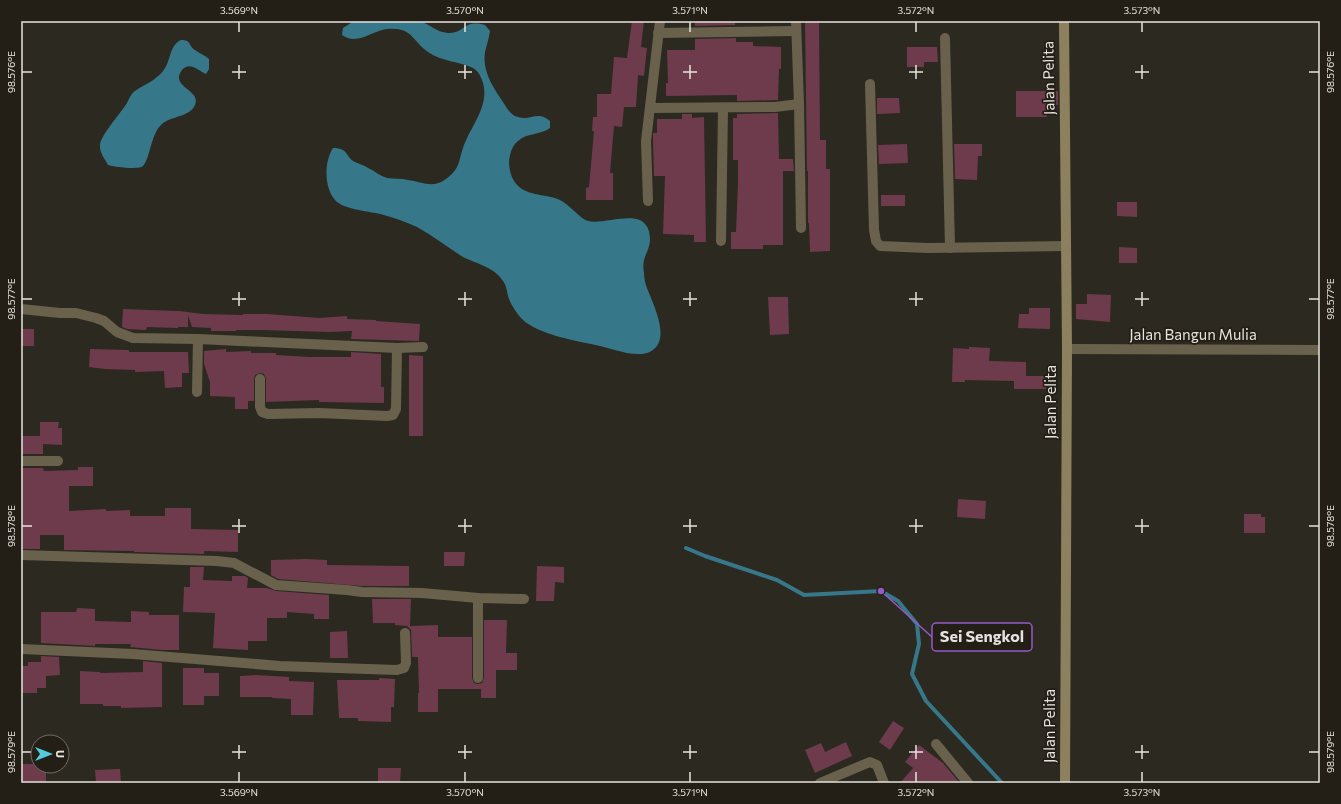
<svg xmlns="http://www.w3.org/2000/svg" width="1341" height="804" viewBox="0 0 1341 804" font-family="Commissioner,sans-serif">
<rect width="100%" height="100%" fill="#2c2920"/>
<g fill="#36788a">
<path d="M 354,21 C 370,21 386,21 401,21 C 407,21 414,20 420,21 C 429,24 436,32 448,33 C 465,34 463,19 485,25 L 490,31 C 489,38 487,44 485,52 C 482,71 493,87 503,102 C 507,108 511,116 518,117 C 531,121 537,110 550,121 L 550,128 C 541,135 526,133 518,141 C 511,147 510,154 509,162 C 509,169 511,176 514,181 C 524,197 544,193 560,200 C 570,205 579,218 588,221 C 602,225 635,211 645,224 C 650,229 651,240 649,246 C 648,250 646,254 645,257 C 643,262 643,268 644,273 C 644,284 649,292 653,303 C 658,316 667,340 653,350 C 639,360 614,349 600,346 C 578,341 538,335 522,319 C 517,314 512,306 509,299 C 507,294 507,286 503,281 C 500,276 494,271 488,268 C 481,264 471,261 463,257 C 447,247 433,236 417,227 C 406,222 395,218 384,215 C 371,211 343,210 335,200 C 324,187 324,162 333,148 C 349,148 345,157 355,162 C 359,164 364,165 368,168 C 375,171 380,176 387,178 C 394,179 401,178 408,180 C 417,181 426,185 435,184 C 440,183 443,181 446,179 C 461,168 458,161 464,145 C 472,124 491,104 482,80 C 480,75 478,71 473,68 C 459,61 442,62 428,52 C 411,40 413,27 387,29 C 371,31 357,46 342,35 L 343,28 Z"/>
<path d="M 181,40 C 192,40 188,46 195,50 C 200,54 205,55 209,59 L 209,69 L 206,74 C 198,70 189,61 182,70 C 169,87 202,90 195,105 C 190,117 171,116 162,124 C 151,133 150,159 143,166 C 139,170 114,167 108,165 C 105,159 99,152 100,145 C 101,135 119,115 125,106 C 129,101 130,94 135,91 C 145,84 155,81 163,71 C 171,62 169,45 181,40 Z"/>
</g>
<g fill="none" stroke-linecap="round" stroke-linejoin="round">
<polyline stroke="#36788a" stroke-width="4" points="686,548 705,556 777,580 804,595 881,591 898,601 917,624 919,644 912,674 926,701 1002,783"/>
</g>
<g fill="#6d3b4c">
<polygon points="632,21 644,21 641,47 647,48 644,76 638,75 636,107 624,107 622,127 614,126 610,173 613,173 613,200 586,200 586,188 589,187 594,131 592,131 593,117 597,117 597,94 611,94 614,57 627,58"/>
<polygon points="695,21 735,21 735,25 695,26"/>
<polygon points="805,21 819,21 820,140 826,140 826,169 830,169 830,251 810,252 809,223 808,223 808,171 807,171"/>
<polygon points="736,38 736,42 753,42 753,46 781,47 781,69 779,69 778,100 737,101 737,95 666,96 666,83 668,83 667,50 695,50 695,39"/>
<polygon points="907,47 937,47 938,62 924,62 924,67 907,67"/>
<polygon points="1016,91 1058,91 1058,105 1047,105 1047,117 1016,117"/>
<polygon points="877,98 899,98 900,113 877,114"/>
<polygon points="778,113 779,159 793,159 794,171 783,171 783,245 763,245 763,249 731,249 731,232 736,232 738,182 738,160 733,160 733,118 737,118 737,114"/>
<polygon points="682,114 692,114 692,118 704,117 706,242 694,242 694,235 663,234 665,176 654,176 653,141 653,133 657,133 657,119 682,119"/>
<polygon points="907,144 908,163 879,164 878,145"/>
<polygon points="954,144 982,144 982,156 978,156 977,180 955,179"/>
<rect x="881" y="195" width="24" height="11"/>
<polygon points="1117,202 1137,202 1137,217 1117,216"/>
<polygon points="1119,247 1137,248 1137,263 1119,263"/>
<polygon points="1087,294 1111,295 1110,322 1076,319 1076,304 1087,304"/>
<polygon points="768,297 788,297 789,334 770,335"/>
<polygon points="1029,308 1050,308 1050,329 1018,328 1019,314 1029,314"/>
<polygon points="123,309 179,311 203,314 243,315 243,314 267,314 319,318 347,316 347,319 376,320 376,321 420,324 419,341 351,339 352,331 330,332 262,330 236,330 236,331 211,331 211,328 192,327 188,315 188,327 178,327 178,328 147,327 146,330 127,329 122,327"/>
<rect x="21" y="329" width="13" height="17"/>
<polygon points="969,347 990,348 989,361 1026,362 1026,376 1047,376 1046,389 1014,389 1014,381 965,380 965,382 952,382 953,348 969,349"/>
<polygon points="90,349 129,350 129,352 188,352 189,373 182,373 182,387 165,388 164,371 135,372 135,370 105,369 89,367"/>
<polygon points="226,349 226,352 251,351 251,353 276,353 276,355 310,357 351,357 351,352 381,354 381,387 384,387 384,403 319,402 319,400 266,402 266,379 264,374 260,373 255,375 254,379 254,401 248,401 248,409 235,409 235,397 210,396 210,382 204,364 204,351"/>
<polygon points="409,355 423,356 423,436 409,436"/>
<polygon points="40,422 59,422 58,428 62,428 62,445 43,444 43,454 21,454 21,436 40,436"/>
<polygon points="78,467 93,467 93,486 69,486 69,511 106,509 106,511 130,510 130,516 165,516 165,508 191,508 191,529 238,530 238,552 204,551 204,554 134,552 134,551 64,550 64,535 40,535 40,549 21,549 21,468 43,468 44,471 78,470"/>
<polygon points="958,499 986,501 985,519 957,517"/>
<polygon points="1244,514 1261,514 1261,517 1265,517 1265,533 1244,533"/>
<polygon points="444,552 465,552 464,566 444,566"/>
<polygon points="307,559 327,560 327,565 409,566 409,586 362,586 278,579 271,575 271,560"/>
<polygon points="537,566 564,567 564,583 555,582 554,601 536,601"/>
<polygon points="190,567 204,567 203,580 232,581 232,576 245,576 248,578 247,588 267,588 276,591 329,595 329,619 314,619 314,614 287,612 287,618 267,618 267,641 248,641 248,650 213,648 215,613 183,612 184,587 190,587"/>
<polygon points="372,599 411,599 410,626 438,625 438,637 472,637 472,678 474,683 478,684 482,683 484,678 484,620 507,620 506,653 517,653 517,670 496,670 496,698 481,698 481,689 438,689 438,712 418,712 418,693 419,693 418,657 412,657 411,630 407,626 395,625 395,623 373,623"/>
<polygon points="77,608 95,609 95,621 131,622 131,611 149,612 149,615 179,615 179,650 162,650 130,647 131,644 95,644 95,646 41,643 41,612 76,612"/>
<polygon points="347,631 348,658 330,658 330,632"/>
<polygon points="41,656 59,657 60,675 46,676 46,688 37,688 37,693 21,693 21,666 28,666 28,662 41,662"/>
<polygon points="143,661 162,663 162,707 121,708 121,706 103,706 103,704 80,704 80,671 100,672 100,673 143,672"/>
<polygon points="183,668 204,668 204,673 219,673 219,696 204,696 204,705 183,705"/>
<polygon points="256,675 289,677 289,681 314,682 313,715 291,715 291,699 272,698 272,697 240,697 240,676"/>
<polygon points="379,678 395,679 394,707 391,707 391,722 358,721 358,718 339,718 337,680 379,680"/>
<polygon points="893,721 904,728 890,750 879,742"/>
<polygon points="846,742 852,756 815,773 805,750 821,743 825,752"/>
<polygon points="919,745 943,763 960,783 900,783 913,768 905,762"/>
<polygon points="21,764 38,764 38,766 46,766 46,783 21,783"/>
<polygon points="378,768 401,768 400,783 378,783"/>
<polygon points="120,769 121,783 96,783 95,770"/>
</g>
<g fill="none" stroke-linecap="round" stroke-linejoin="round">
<g stroke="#69614c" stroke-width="10">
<polyline points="658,33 796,31"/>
<polyline points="945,38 950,248"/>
<polyline points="870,84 874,230 876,241 880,246 928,248 1066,246"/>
<polyline points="799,104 801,228"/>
<polyline points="650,108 775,107 799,104 796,21"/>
<polyline points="648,201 646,141 660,21"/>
<polyline points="721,241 723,108"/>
<polyline points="21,309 60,313 76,313 96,318 104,321 117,332 133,338 198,339 397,348 423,347"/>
<polyline points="1067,349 1320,350"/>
<polyline points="260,379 260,407 262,412 268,414 319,413 387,416 393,415 396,409 397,348"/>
<polyline points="197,392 198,339"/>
<polyline points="21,461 58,461"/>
<polyline points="21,555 217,561 234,563 276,585 347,590 362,592 422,593 478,598 524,599"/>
<polyline points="478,598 478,678"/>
<polyline points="21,649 133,654 280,666 397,670 404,668 406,663 405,633"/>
<polyline points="936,744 968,783"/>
<polyline points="820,783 870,762 877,765 884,783"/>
</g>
<polyline stroke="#8d805f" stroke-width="10" points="1064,21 1067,349 1065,783"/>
</g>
<path fill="none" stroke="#e6e3de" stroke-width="1.5" d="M 239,22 L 239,32M 465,22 L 465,32M 690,22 L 690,32M 916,22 L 916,32M 1142,22 L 1142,32M 239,65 L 239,79M 465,65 L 465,79M 690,65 L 690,79M 916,65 L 916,79M 1142,65 L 1142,79M 22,72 L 32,72M 232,72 L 246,72M 458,72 L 472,72M 683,72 L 697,72M 909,72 L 923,72M 1135,72 L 1149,72M 1309,72 L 1319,72M 239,292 L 239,306M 465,292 L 465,306M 690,292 L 690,306M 916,292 L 916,306M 1142,292 L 1142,306M 22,299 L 32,299M 232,299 L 246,299M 458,299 L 472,299M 683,299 L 697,299M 909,299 L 923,299M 1135,299 L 1149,299M 1309,299 L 1319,299M 239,519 L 239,533M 465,519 L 465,533M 690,519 L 690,533M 916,519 L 916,533M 1142,519 L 1142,533M 22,526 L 32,526M 232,526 L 246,526M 458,526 L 472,526M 683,526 L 697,526M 909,526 L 923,526M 1135,526 L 1149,526M 1309,526 L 1319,526M 239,745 L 239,759M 465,745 L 465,759M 690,745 L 690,759M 916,745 L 916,759M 1142,745 L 1142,759M 22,752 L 32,752M 232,752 L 246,752M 458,752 L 472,752M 683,752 L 697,752M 909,752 L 923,752M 1135,752 L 1149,752M 1309,752 L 1319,752M 239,772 L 239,782M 465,772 L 465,782M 690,772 L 690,782M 916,772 L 916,782M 1142,772 L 1142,782"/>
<g text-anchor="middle" stroke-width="3.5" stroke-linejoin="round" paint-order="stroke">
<g font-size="15" fill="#e6e3de" stroke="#231f17">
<text transform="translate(1049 78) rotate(-91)" y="5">Jalan Pelita</text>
<text x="1193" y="340">Jalan Bangun Mulia</text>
<text transform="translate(1051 402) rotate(-90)" y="5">Jalan Pelita</text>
<text transform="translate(1050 726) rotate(-90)" y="5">Jalan Pelita</text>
</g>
</g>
<path fill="none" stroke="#965ac7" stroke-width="1.5" d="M881 591L932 637"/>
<circle fill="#965ac7" stroke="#231f17" stroke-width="1.5" cx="881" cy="591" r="4"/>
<rect fill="#231f17" stroke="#965ac7" stroke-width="1.5" x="932" y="623" width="100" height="28" rx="4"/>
<g font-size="16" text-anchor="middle" font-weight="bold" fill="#e6e3de">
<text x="982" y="642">Sei Sengkol</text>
</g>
<rect width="1341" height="804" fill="none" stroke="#231f17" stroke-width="44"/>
<g transform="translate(50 754) rotate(90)"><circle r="19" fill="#231f17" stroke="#716d67"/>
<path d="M0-3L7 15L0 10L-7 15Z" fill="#55cade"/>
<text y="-6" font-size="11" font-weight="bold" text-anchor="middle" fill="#e6e3de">U</text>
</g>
<rect x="22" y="22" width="1297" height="760" fill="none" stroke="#e6e3de" stroke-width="1.5"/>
<g font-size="10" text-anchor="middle" fill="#e6e3de">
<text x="239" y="14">3.569°N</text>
<text x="465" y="14">3.570°N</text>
<text x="690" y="14">3.571°N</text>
<text x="916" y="14">3.572°N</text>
<text x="1142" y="14">3.573°N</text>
<text transform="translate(1330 72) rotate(-90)" y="4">98.576°E</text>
<text transform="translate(11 72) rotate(-90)" y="4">98.576°E</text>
<text transform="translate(1330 299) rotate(-90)" y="4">98.577°E</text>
<text transform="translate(11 299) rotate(-90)" y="4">98.577°E</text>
<text transform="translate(1330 526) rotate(-90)" y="4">98.578°E</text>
<text transform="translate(11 526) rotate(-90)" y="4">98.578°E</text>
<text transform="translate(1330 752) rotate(-90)" y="4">98.579°E</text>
<text transform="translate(11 752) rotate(-90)" y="4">98.579°E</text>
<text x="239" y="796">3.569°N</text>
<text x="465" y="796">3.570°N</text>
<text x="690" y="796">3.571°N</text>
<text x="916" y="796">3.572°N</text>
<text x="1142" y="796">3.573°N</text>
</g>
</svg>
